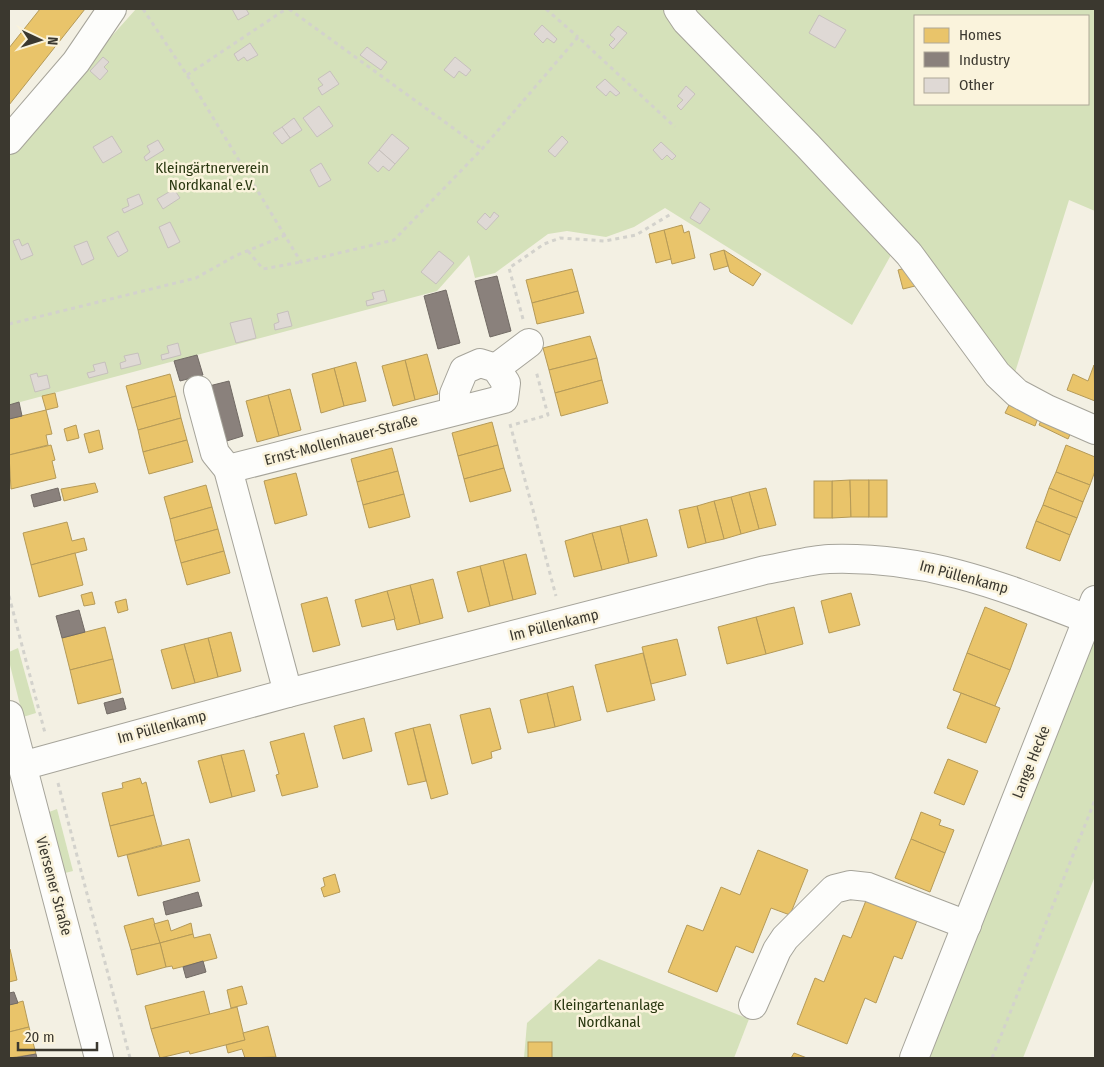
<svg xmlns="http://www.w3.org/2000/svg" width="1104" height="1067" viewBox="0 0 1104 1067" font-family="'Fira Sans Condensed',sans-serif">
<rect width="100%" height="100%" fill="#f3f0e3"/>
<g fill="#d5e1ba" fill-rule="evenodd">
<polygon points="136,9 672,9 896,246 852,325 665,208 634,227 606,237 567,231 548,234 495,273 475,278 469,255 437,291 9,405 9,151"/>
<path d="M 684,9 L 1095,9 L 1095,211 L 1069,200 L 1012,382 ZM 915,16 L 1088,16 L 1088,104 L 915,104 Z"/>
<polygon points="1095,627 1095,876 1023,1058 924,1058"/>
<polygon points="18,648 36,713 23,717 9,661 9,652"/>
<polygon points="57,809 73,871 65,873 49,812"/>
<polygon points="599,959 749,1019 734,1058 524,1058 527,1023"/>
</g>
<g fill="#e9c46a" stroke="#b59a58">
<polygon points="40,9 85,9 9,105 9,48"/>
<polygon points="682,225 684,233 689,231 695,258 672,264 664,230"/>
<polygon points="664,230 671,259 656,263 649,234"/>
<polygon points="724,250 728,266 714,270 710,254"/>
<polygon points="724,250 761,274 753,286 730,272"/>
<polygon points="910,267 915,286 903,289 898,270"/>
<polygon points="572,269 578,291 532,303 526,280"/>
<polygon points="578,291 584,313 537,324 532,303"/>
<polygon points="590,336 597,358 549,370 543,348"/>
<polygon points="427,354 438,394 415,400 405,360"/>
<polygon points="597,358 602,380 555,393 549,370"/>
<polygon points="405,360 415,400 393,406 382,366"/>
<polygon points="356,362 366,401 344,406 334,368"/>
<polygon points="1094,365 1095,401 1067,390 1073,374 1088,381"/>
<polygon points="334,368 344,406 321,413 312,374"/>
<polygon points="170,374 176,396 132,408 126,386"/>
<polygon points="602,380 608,403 561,416 555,393"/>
<polygon points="290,389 301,430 279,436 268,395"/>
<polygon points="55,393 58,407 46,410 42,396"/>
<polygon points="268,395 279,436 257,442 246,401"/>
<polygon points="176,396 181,418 138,430 132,408"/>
<polygon points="1009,405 1038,418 1035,426 1005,413"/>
<polygon points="46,410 52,434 46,435 48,445 9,455 9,419"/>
<polygon points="1044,414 1073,428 1068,439 1039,425"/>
<polygon points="181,418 187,440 143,452 138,430"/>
<polygon points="492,422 498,445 458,456 452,433"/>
<polygon points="76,425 79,438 67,441 64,429"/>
<polygon points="99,430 103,449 89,453 84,434"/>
<polygon points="187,440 193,462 149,474 143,452"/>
<polygon points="51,445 55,460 52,461 56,478 11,489 9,455"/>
<polygon points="498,445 504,468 464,479 458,456"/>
<polygon points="1066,445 1095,457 1095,471 1090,485 1056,472"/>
<polygon points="392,448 398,471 357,482 351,459"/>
<polygon points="504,468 511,491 470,502 464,479"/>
<polygon points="398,471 404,494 363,505 357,482"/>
<polygon points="1056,472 1090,485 1083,502 1049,488"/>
<polygon points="296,473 307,515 275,524 264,481"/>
<polygon points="850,480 851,517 832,518 832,481"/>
<polygon points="850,480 869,480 869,517 851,517"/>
<rect x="869" y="480" width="18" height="37"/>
<rect x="814" y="481" width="18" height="37"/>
<polygon points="95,483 98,492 64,501 61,489"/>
<polygon points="206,485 212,507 170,519 164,497"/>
<polygon points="766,488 776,525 759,529 749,492"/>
<polygon points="1049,488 1083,502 1077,518 1043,505"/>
<polygon points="749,492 759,529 741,534 731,497"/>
<polygon points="404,494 410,517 369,528 363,505"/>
<polygon points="731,497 741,534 724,539 714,501"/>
<polygon points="714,501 724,539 706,543 697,506"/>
<polygon points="1043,505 1077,518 1070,535 1036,521"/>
<polygon points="697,506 706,543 688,548 679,510"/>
<polygon points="212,507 218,529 175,541 170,519"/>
<polygon points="647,519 657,556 629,563 620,526"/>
<polygon points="1036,521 1070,535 1060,561 1026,548"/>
<polygon points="67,522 72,541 84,538 87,550 31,565 23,533"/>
<polygon points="620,526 629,563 602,570 592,533"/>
<polygon points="218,529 224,551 181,563 175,541"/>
<polygon points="592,533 602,570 574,577 565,541"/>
<polygon points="224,551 230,573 187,585 181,563"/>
<polygon points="75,553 83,585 39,597 31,565"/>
<polygon points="526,554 536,594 513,600 503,560"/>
<polygon points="503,560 513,600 490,606 480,566"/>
<polygon points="480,566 490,606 468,612 457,572"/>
<polygon points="433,579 443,618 420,624 410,585"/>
<polygon points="410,585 420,624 397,630 387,591"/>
<polygon points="387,591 395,619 362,627 355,600"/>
<polygon points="92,592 95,604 84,606 81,595"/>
<polygon points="851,593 860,625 829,633 821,601"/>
<polygon points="327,597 340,645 313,652 301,604"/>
<polygon points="126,599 128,610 118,613 115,602"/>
<polygon points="794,607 803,644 766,654 756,617"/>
<polygon points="985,607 1027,624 1010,670 967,653"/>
<polygon points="756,617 766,654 727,664 718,627"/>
<polygon points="105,627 113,659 70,670 62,638"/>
<polygon points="231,632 241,671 218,677 208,638"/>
<polygon points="208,638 218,677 195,683 184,644"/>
<polygon points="677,639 686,675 651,684 642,647"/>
<polygon points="184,644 195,683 172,689 161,650"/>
<polygon points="643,653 655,700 607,712 595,665"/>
<polygon points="967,653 1010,670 995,706 953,690"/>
<polygon points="113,659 121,693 78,704 70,670"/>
<polygon points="573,686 581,720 555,727 547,693"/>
<polygon points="547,693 555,727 528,733 520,700"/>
<polygon points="961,693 1000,708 986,743 947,728"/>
<polygon points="490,708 501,749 491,752 492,758 472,764 460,715"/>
<polygon points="364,718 372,751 343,759 334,726"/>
<polygon points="430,724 448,794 431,799 413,728"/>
<polygon points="413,728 426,781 408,785 395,733"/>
<polygon points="304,733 318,787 282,796 276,775 279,774 270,742"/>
<polygon points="244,750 255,791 232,797 221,755"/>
<polygon points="221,755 232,797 210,803 198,761"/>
<polygon points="948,759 978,771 964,805 934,793"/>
<polygon points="140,778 142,784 146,782 154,815 110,826 102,793 123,788 122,783"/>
<polygon points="921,812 941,820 939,825 954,830 945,853 911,839"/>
<polygon points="154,815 162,845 118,857 110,826"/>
<polygon points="189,839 200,881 138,896 127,855"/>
<polygon points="911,839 945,853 930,892 895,878"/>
<polygon points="758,850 808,870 790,915 771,908 753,953 736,946 717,992 668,972 687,925 703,931 721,887 740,895"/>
<polygon points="335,874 340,892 324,897 321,888 325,886 323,878"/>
<polygon points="869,893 920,913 902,959 894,956 876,1003 865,998 847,1044 797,1024 815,978 824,982 843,935 851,938"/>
<polygon points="153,918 160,943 131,950 124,926"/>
<polygon points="168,920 171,931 191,923 193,934 160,943 154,924"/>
<polygon points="193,934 194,938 210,934 217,958 173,969 172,966 166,967 160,943"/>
<polygon points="160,943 166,967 137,975 131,950"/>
<polygon points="10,949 17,980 9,982 9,950"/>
<polygon points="242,986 247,1004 231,1008 227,990"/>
<polygon points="204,991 210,1015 151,1029 145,1006"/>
<polygon points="23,1001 29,1027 9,1032 9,1005"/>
<polygon points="237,1007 245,1040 190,1054 189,1051 160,1058 151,1029"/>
<polygon points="268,1026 276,1057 245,1058 242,1049 228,1053 226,1045 245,1040 243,1033"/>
<polygon points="29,1027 36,1054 9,1058 9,1032"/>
<rect x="528" y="1042" width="24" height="16"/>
<polygon points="794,1053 807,1058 791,1058"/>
</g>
<g fill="#8a817c" stroke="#726b65">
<polygon points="497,276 511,331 490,337 475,281"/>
<polygon points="446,290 460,343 438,349 424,296"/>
<polygon points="197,355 203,375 180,381 174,361"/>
<polygon points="229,381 243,436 220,443 205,387"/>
<polygon points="19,402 22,416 9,419 9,405"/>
<polygon points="58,488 61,500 34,507 31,495"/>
<polygon points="79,610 85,632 62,638 56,616"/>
<polygon points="123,698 126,709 107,714 104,703"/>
<polygon points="198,892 202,906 166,915 163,902"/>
<polygon points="203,961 206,972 186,978 183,967"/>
<polygon points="14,992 18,1003 9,1005 9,993"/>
<polygon points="36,1054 37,1058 14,1058"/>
</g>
<g fill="#dfd9d5" stroke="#c6c0bc">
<polygon points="232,9 246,9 249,14 238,20"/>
<polygon points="819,15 846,30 835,48 809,33"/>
<polygon points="542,25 557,39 554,43 547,38 543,43 534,34"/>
<polygon points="618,26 627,33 613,49 609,45 615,39 610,35"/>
<polygon points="250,43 258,55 247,61 244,57 238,61 234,54"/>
<polygon points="367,47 387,62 381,70 360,55"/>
<polygon points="103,57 109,62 104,67 108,71 100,80 90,71"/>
<polygon points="455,57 471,70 466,76 459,71 454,78 444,70"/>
<polygon points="330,71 339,84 322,95 318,88 323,85 318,79"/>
<polygon points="605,79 620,93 616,96 610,91 606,96 596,87"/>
<polygon points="686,86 695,94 681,110 677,106 683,100 678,96"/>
<polygon points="319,106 333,126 317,137 303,118"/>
<polygon points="294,118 302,130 290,138 282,127"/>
<polygon points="282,127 290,138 282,144 273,133"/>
<polygon points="392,134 409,148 395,164 379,150"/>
<polygon points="112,136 122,152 103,163 93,147"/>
<polygon points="562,136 568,142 555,157 548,151"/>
<polygon points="158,140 164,150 146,161 144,157 150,152 147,146"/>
<polygon points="661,142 676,156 672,160 667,155 662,160 653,150"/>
<polygon points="379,150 395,164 389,171 383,166 378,172 368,163"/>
<polygon points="321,163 331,180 319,187 310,170"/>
<polygon points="174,189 180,198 163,209 157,199"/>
<polygon points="139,194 143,204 124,213 122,209 129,206 127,199"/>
<polygon points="700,202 710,209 700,224 690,218"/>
<polygon points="494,212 499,216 486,230 477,222 485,213 490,218"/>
<polygon points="170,222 180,242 168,248 159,227"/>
<polygon points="118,231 128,251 118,257 107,237"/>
<polygon points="19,239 22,246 28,243 33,255 21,260 13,241"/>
<polygon points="87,241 94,259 82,265 74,246"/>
<polygon points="439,251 454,263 436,284 421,272"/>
<polygon points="384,290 387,301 367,306 366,301 374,299 372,293"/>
<polygon points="288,311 292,326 275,330 274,324 279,322 277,314"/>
<polygon points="251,318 256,338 236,343 230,323"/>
<polygon points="178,343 181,355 162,360 161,355 169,353 167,346"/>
<polygon points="138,353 141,364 121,369 120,363 126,361 124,356"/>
<polygon points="105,362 108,373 89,378 87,373 95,371 93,365"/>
<polygon points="37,373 38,377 47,375 50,388 35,392 30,375"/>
</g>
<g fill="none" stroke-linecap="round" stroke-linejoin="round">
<g stroke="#a6a49a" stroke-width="30">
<g id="minor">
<polyline points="678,9 686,21 808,146 909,254 997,374 1017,393 1047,409 1095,430"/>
<polyline points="9,140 76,62 112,9"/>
<polyline points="496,368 529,343"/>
<polyline points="198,390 215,453 228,469 288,693"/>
<polyline points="228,469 504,399 506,383 496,368 480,363 464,370 454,394 454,410"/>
<path d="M 22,766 L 288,693 L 765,570 C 786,567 808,560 829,559 C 927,556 999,585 1087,619"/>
<polyline points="753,1005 777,950 785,938 834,889 850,885 868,887 967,925"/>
<polyline points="914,1058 1095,600"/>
</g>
</g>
<g stroke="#a6a49a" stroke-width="30">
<polyline id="major" points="9,715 99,1058"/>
</g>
<g stroke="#d3d2cc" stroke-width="3" stroke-dasharray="4 4" stroke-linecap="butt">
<polyline points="143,9 187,75 301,262 394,240 482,149 578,37 675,127"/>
<polyline points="289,9 482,149"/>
<polyline points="546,9 578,37"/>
<polyline points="187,75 286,9"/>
<polyline points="248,251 263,269 301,262"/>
<polyline points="523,319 509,268 544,244 560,238 605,241 636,235 671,214"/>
<polyline points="9,324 196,278 235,256 286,235"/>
<polyline points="510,424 556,596"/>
<polyline points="516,424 548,415 536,371"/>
<polyline points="9,596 45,733"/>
<polyline points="58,783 130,1058"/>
<polyline points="992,1058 1095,800"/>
</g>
<use href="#minor" stroke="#fdfdfb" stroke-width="28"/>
<use href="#major" stroke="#fdfdfb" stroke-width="28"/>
</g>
<g text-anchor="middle" stroke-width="5" stroke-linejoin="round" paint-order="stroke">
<g font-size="15" fill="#2b3912" stroke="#faf3dc">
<text x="212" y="173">Kleingärtnerverein<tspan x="212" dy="17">Nordkanal e.V.</tspan></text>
<text x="609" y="1010">Kleingartenanlage<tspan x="609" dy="17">Nordkanal</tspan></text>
</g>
<g font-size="15" fill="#3b382f" stroke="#faf3dc">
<text transform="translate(341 440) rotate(-15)" y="5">Ernst-Mollenhauer-Straße</text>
<text transform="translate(964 577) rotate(15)" y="5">Im Püllenkamp</text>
<text transform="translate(554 625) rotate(-14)" y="5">Im Püllenkamp</text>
<text transform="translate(162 727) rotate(-15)" y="5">Im Püllenkamp</text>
<text transform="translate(1031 762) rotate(-68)" y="5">Lange Hecke</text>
<text transform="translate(54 886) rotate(75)" y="5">Viersener Straße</text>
</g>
</g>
<rect width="1104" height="1067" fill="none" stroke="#3b382f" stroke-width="20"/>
<rect x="914" y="15" width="175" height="90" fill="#faf3dc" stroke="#aea897"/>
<rect x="924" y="28" width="25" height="15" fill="#e9c46a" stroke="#aea897"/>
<text x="959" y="40" font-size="15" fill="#3b382f">Homes</text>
<rect x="924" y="52" width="25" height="15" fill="#8a817c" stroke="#aea897"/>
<text x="959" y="65" font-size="15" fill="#3b382f">Industry</text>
<rect x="924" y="78" width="25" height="15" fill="#dfd9d5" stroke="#aea897"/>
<text x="959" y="90" font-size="15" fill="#3b382f">Other</text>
<g transform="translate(40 40) rotate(94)" stroke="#faf3dc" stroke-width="4" paint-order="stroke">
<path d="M0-4L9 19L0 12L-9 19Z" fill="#3b382f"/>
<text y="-8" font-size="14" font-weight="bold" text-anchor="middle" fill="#3b382f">N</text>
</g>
<path d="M18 1042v8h79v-8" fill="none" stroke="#3b382f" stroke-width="2.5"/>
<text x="25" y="1042" font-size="15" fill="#3b382f" stroke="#faf3dc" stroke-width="4" paint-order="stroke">20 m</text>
</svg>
